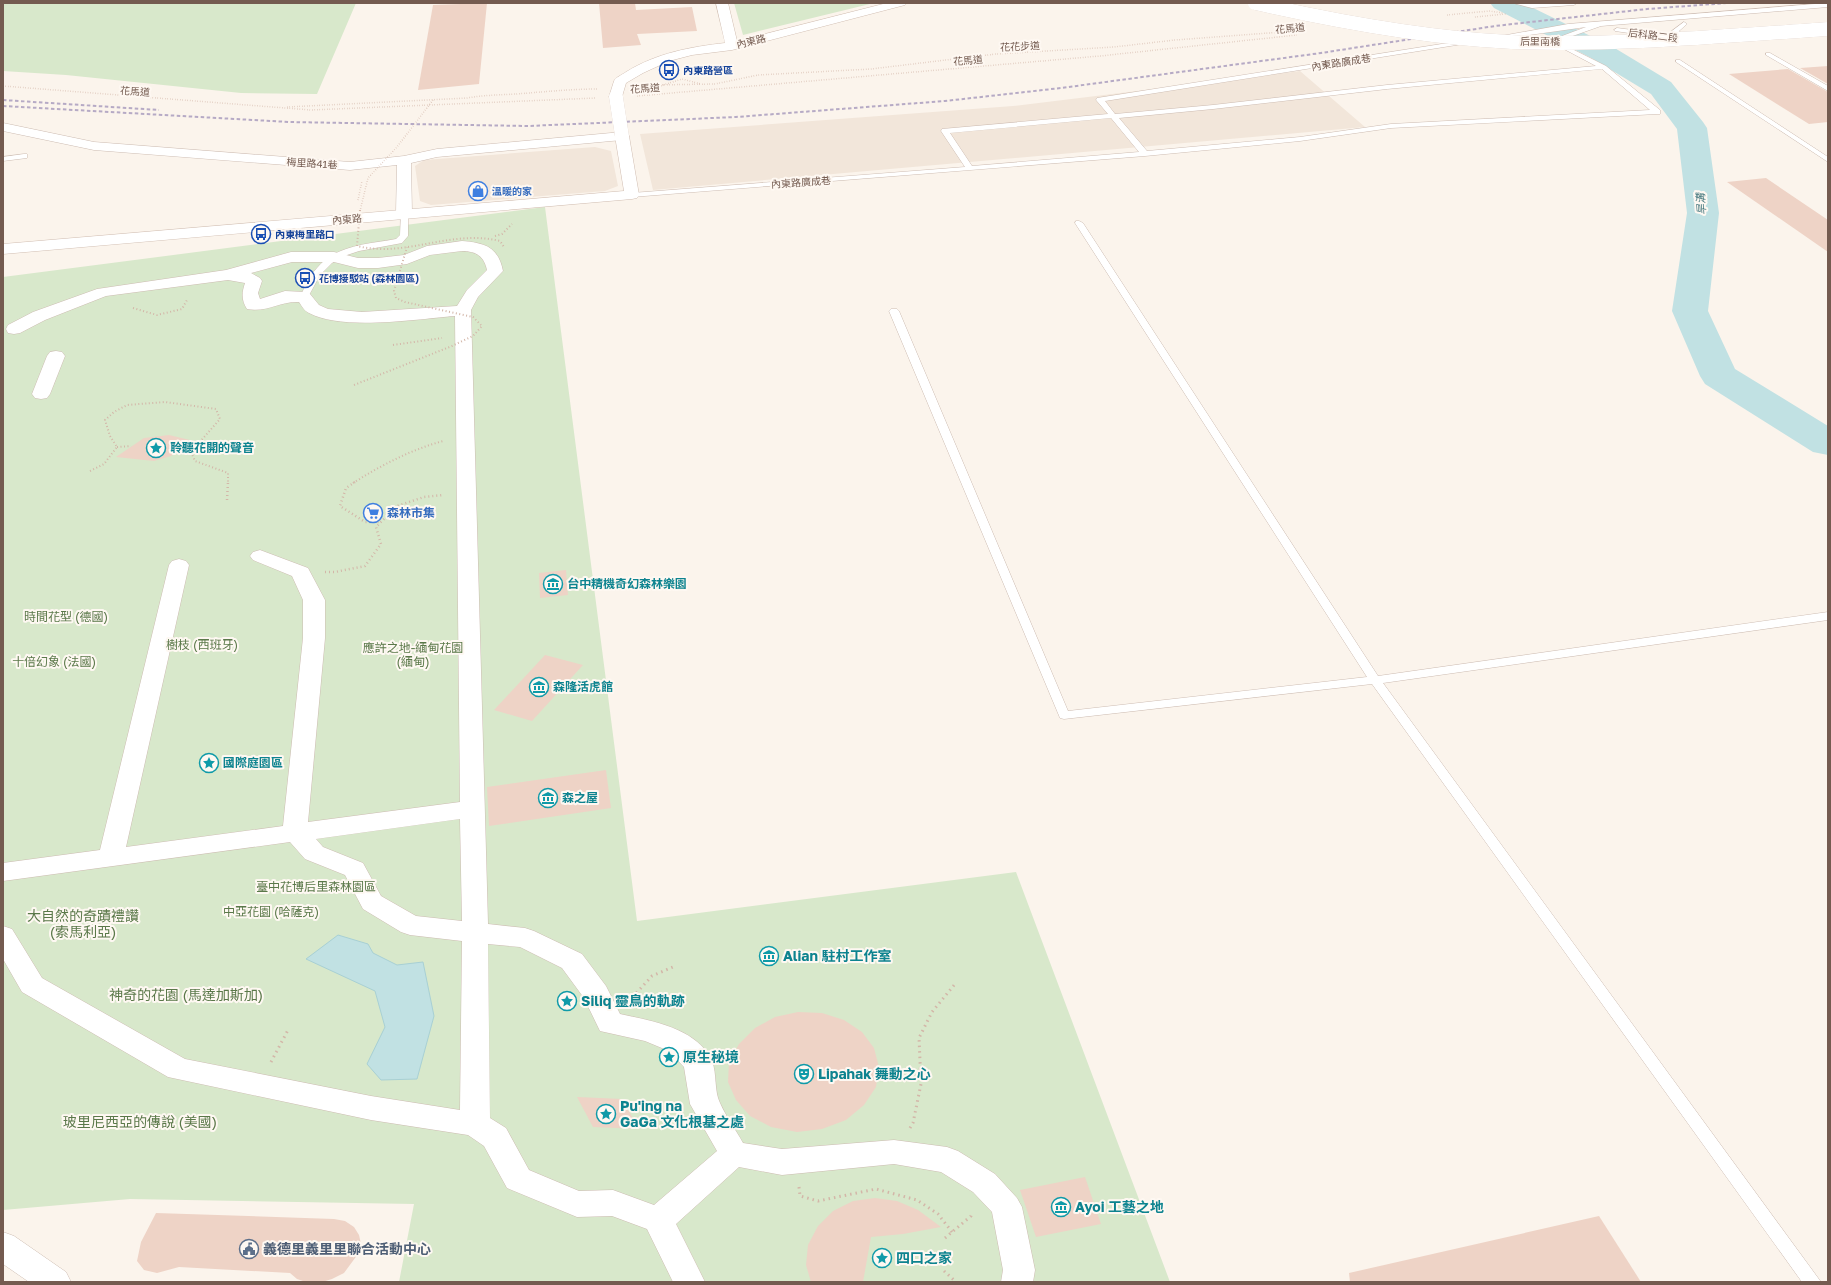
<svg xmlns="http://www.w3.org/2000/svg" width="1831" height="1285" viewBox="0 0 1831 1285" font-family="'Golos Text','Noto Sans TC',sans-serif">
<rect width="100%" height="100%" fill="#fbf4ec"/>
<g fill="#f2e6da">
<polygon points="1300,71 1365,127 653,190 640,134 1013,106"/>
<polygon points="595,147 611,151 618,186 605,191 431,205 420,201 415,166 424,160"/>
</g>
<g fill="#d8e8cb">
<polygon points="3,3 356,3 317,94 241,93 66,75 3,71"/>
<polygon points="734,3 874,3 743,35"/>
<polygon points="545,207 637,921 1016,872 1170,1282 399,1282 414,1204 130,1199 3,1210 3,277"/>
</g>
<polygon fill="#c1e1e3" stroke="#a8d0d4" points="338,935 368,944 373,953 397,965 423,962 434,1016 417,1079 381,1080 367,1064 385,1027 375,991 306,959"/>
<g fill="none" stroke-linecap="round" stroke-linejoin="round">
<polygon fill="#c1e1e3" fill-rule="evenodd" points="1490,3 1523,3 1613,47 1671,82 1703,122 1707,128 1719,213 1708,311 1735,369 1828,426 1828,455 1813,452 1705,384 1700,376 1672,311 1687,213 1677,129 1651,94 1593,59 1494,8"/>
</g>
<g fill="#eed3c6">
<polygon points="487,3 479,84 418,90 433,5"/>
<polygon points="599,3 635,3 636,10 692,7 697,31 637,34 641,45 603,48"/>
<polygon points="1828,66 1828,84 1800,68"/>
<polygon points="1788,69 1828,92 1828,122 1809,124 1729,74"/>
<polygon points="1766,178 1828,220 1828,252 1727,182"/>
<polygon points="169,435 194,441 171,456 154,461 116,457 144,438"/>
<polygon points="566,570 568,595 540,598 539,573"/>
<polygon points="545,655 583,665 532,721 494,710"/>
<polygon points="606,770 611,808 489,826 487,787"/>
<polygon points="798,1012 822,1013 844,1020 862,1032 874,1048 879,1067 876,1087 864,1105 846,1120 822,1129 797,1132 771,1127 750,1116 736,1100 728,1082 729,1062 739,1044 755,1028 775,1017"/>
<polygon points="577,1097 622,1099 639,1129 593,1127"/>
<polygon points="1085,1177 1101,1224 1036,1237 1020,1190"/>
<polygon points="875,1198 897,1201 918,1210 941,1227 903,1234 871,1237 863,1282 811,1282 806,1265 808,1245 818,1226 833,1211 853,1201"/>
<polygon points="156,1213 334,1219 345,1221 354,1227 359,1235 361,1244 358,1254 344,1273 332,1279 322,1282 306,1282 297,1279 290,1273 179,1267 157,1273 144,1270 137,1261 141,1242"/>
<polygon points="1599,1216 1641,1282 1350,1282 1349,1273"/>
</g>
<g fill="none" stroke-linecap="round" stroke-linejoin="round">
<g stroke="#cdbcb2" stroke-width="1">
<g id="lane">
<polygon points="1513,3 1577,3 1574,5 1532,8"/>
<path d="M 1828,3 L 1828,7 L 1601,26 L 1567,38 L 1568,47 L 1606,66 L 1660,110 L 1660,114 L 1657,114 L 1391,128 L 1300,141 L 1145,156 L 632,197 L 628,195 L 632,193 L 965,167 L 941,131 L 942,129 L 1108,114 L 1096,100 L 1097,98 L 1467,40 L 1469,41 L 1469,43 L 1105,101 L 1115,114 L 1213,105 L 1387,85 L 1596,66 L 1562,48 L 1562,36 L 1586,27 L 1493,40 L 1490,38 L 1568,24 ZM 1602,69 L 1650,110 L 1391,124 L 1300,137 L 1147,151 L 1119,118 L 1213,109 L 1387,89 ZM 1111,118 L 1139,152 L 972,166 L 950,133 Z"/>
<polygon points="1684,22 1687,24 1679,31 1688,39 1685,41 1672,31"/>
<polygon points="1617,28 1663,34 1666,36 1663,38 1615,31 1614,30"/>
<polygon points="1766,53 1770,53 1828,86 1828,91 1766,55"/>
<polygon points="1676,60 1680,60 1828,157 1828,162 1676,62"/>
<polygon points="24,154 27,154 27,158 3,161 3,157"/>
<path d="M 401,212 L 407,212 L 408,214 L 408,236 L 402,243 L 359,251 L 341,257 L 332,263 L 320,275 L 307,299 L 301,299 L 300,297 C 305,287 309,276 317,268 C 336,245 369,244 396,239 L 400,235 Z"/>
<polygon points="1076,221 1079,221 1083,223 1378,676 1828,612 1828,620 1383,683 1821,1282 1802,1282 1372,684 1064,719 1060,718 889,311 891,309 897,309 899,311 1068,711 1367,677 1075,223"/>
</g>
</g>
<g stroke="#cdbcb2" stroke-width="1">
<g id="street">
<polygon points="3,123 94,142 350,162 404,156 437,149 622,132 627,133 629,136 627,139 622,140 437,157 411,163 412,214 409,217 399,217 396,214 397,165 350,170 94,150 3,131"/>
<path d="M 462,241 C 484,243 498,246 503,271 L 478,297 L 471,310 L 488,924 L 525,928 L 534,931 L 582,954 L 606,986 L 620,1014 C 652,1021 697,1028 712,1061 C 717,1074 714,1091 720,1103 C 726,1117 736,1130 743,1143 L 782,1149 L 894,1140 L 947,1147 L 958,1151 L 995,1174 L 1017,1198 L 1022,1207 L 1035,1270 L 1033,1282 L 1001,1282 L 1003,1270 L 992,1212 L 973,1192 L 941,1172 L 894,1164 L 782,1175 L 739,1167 L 676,1224 L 705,1282 L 673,1282 L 647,1229 L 612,1216 L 577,1217 L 507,1188 L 484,1146 L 468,1135 L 371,1120 L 168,1077 L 22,992 L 3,959 L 3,926 L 12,929 L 42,978 L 185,1059 L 371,1096 L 460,1110 L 462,941 L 410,935 L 401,932 L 363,909 L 345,875 L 305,859 L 290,842 L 3,881 L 3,863 L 100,850 L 169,565 L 172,561 L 179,559 L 186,561 L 189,565 L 126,847 L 283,826 L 303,638 L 303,600 L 292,576 L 253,560 L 250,556 L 253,552 L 260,550 L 308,568 L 325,600 L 325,638 L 308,822 L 460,802 L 455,316 C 417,319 342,331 309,313 C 304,311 302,306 299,302 C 280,301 266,313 247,309 C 241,300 242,292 245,283 L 228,280 L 106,296 L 45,320 L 20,333 L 14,334 L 8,333 L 6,329 L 8,325 L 33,312 L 97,289 L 226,270 L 291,252 L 334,252 L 358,258 L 378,258 L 404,255 L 427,246 ZM 462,251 C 476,251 484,256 487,270 L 467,290 L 457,306 L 362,312 L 328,309 L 319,305 L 310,294 L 304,292 L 285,291 L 260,299 L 258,293 L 262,281 L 260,278 L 251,273 L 292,262 L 334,262 L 358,268 L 378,268 L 407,264 L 430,255 ZM 460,819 L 462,921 L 416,916 L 381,896 L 363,863 L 323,847 L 316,839 ZM 488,944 L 520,947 L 562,968 L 584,998 L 600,1031 L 645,1041 L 669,1051 L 684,1067 L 690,1104 L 717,1151 L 654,1205 L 613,1190 L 579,1191 L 529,1170 L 506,1128 L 490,1118 Z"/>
<polygon points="56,351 62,352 65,356 50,394 47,398 41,399 35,398 32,394 47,356 50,352"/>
<polygon points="3,1232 14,1236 66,1272 71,1282 29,1282 3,1264"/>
</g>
</g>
<g stroke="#d1beb2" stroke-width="1">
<g id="secondary">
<path d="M 716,3 L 728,3 L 737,41 L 887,3 L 907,3 L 905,5 L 732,50 L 692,55 L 669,61 L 643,73 L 626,83 L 621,100 L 611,100 L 609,97 L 614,81 C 616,77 622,75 626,72 C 657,53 690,47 725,43 Z"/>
<polygon points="622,132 627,133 629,136 639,195 637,198 632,199 3,254 3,244 624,191 615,136 617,133"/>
</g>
</g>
<g stroke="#d3b6a8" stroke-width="1.5" stroke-dasharray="0.5 2" stroke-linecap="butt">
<polyline points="1447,15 1489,11 1504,13"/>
<polyline points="1475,17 1506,14"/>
<polyline points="652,85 715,84 758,75 871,69 996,54 1114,47 1175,40 1282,32"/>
<polyline points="3,86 311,110 596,98"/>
<polyline points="637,96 1100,56 1297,35"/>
<polyline points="358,200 362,181"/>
</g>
<g stroke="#d3b6a8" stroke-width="2" stroke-dasharray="1 2.5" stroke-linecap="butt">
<polyline points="495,236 502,234 512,224"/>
<polyline points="133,308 157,315 182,309 187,300"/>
<polyline points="393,345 442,338"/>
<polyline points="117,447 131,446"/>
<polyline points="177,452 191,452"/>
<polyline points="90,471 104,464 117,447 110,436 105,420 114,412 127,405 165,402 216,409 220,419 191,452 195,461 228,473 228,483"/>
<path d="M 353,483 C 382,465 410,450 443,441"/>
</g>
<g stroke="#d3b6a8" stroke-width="2.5" stroke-dasharray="1 3" stroke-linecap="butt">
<polyline points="355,482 346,488 340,506 365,522 381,522"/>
<polyline points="227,500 228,482"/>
<polyline points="325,572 335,572 365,566 381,544 376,527 397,506 424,497 443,495"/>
</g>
<g stroke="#d3b6a8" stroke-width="3" stroke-dasharray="1.5 4" stroke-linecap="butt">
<polyline points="629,1001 652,976 675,966"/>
<polyline points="271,1062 288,1030"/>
<polyline points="910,1128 913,1123 921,1084 919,1038 932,1012 955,984"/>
<polyline points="799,1187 800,1196 818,1201 876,1189 917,1200 938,1214 952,1232"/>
<polyline points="945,1238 971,1216 972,1212"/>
<polyline points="944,1271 956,1282"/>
</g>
<use href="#lane" fill="#fff" fill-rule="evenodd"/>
<use href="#street" fill="#fff" fill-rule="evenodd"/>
<use href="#secondary" fill="#fff" fill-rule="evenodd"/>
<g stroke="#b6aac5" stroke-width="2" stroke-dasharray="3.5 2.5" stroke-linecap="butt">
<polyline points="3,100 159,110"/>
<polyline points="3,106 289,122 528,126 736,117 945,101 1061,88 1321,53 1495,26 1647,9 1727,3"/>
</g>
<g stroke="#d1beb2" stroke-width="14" stroke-linecap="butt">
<g id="secondary-bridge">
<path d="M 1255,3 C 1339,22 1425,38 1511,42 C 1617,46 1723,36 1828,29"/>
<polyline points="616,97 622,136"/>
</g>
</g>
<g stroke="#d3b6a8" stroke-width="1.5" stroke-dasharray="0.5 2" stroke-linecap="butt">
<polyline points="634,89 651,89 682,79 701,84"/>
<path d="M 287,107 L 467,98 C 484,95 500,95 516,94 C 543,92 570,89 597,89"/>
<polyline points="360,211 368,178 397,147 433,100"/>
</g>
<g stroke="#d3b6a8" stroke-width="2" stroke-dasharray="1 2.5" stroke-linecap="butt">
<path d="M 360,210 L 357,246 C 407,258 450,229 500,241 L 504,247"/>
<polyline points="354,385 452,346 473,336 482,326 473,317 405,302 396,298 394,291 407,247"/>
</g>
<use href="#secondary-bridge" stroke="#fff" stroke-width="14"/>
</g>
<defs>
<g id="bus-ring" transform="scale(1)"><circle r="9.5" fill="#fef8f2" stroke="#1a4fb4" stroke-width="1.5"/><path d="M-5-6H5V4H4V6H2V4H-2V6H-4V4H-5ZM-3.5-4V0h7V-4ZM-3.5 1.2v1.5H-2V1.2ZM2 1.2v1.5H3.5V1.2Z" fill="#1a4fb4"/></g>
<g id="shop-ring" transform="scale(1)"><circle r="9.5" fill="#fef8f2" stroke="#3f7fe0" stroke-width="1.5"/><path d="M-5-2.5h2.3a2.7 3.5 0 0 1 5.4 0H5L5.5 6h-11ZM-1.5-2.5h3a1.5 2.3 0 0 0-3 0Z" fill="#3f7fe0"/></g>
<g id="sight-ring" transform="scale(1)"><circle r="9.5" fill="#fef8f2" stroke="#0f9aa8" stroke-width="1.5"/><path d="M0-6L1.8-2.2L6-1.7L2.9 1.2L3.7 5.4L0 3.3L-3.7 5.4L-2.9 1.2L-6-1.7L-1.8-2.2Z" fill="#0f9aa8"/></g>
<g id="supermarket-ring" transform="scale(1)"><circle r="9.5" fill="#fef8f2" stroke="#3f7fe0" stroke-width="1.5"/><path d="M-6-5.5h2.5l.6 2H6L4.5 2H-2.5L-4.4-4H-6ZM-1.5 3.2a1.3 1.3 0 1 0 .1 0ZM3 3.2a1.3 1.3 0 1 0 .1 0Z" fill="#3f7fe0"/></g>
<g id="museum-ring" transform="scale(1)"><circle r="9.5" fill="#fef8f2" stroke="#0f9aa8" stroke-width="1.5"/><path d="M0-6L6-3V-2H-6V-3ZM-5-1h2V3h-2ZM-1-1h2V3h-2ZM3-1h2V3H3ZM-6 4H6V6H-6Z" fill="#0f9aa8"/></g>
<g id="theatre-ring" transform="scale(1)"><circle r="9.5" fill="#fef8f2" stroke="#0f9aa8" stroke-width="1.5"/><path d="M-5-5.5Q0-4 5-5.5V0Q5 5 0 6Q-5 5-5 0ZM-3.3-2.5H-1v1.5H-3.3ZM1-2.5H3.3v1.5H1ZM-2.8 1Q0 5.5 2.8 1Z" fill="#0f9aa8"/></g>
<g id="civic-ring" transform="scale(1)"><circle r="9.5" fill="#fef8f2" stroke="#5c6f8a" stroke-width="1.5"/><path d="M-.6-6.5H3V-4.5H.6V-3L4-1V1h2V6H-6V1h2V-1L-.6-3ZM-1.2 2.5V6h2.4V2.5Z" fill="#5c6f8a"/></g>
</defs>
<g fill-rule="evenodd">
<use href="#bus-ring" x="669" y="70"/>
<use href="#shop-ring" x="478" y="191"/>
<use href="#bus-ring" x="261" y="234"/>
<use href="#bus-ring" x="305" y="278"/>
<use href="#sight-ring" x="156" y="448"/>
<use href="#supermarket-ring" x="373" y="513"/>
<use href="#museum-ring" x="553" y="584"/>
<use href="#museum-ring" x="539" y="687"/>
<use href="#sight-ring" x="209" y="763"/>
<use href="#museum-ring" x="548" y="798"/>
<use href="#museum-ring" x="769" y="956"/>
<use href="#sight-ring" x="567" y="1001"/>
<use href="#sight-ring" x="669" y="1057"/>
<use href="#theatre-ring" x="804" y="1074"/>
<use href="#sight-ring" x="606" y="1114"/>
<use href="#museum-ring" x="1061" y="1207"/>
<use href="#civic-ring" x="249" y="1249"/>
<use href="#sight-ring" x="882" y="1258"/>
</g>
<g text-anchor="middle" stroke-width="4" stroke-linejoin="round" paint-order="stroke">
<g font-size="10" fill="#745b50" stroke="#fef8f2">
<text transform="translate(1290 28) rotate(-6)" y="4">花馬道</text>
<text transform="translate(1653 35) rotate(7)" y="4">后科路二段</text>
<text transform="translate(751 41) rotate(-14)" y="4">內東路</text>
<text x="1540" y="45">后里南橋</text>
<text transform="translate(1020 46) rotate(-3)" y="4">花花步道</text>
<text transform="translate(968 60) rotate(-5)" y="4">花馬道</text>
<text transform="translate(1341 62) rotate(-9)" y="4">內東路廣成巷</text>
<text transform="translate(645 88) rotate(-4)" y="4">花馬道</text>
<text transform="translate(135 91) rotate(4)" y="4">花馬道</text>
<text transform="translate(312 163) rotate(4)" y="4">梅里路41巷</text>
<text transform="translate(801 182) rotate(-4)" y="4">內東路廣成巷</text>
<text transform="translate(347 219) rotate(-5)" y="4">內東路</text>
</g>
<g font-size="10" font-weight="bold" fill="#164399" stroke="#fef8f2" text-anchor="start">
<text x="683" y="74">內東路營區</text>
<text x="275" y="238">內東梅里路口</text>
<text x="319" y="282">花博接駁站 (森林園區)</text>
</g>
<g font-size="10" font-weight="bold" fill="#366cbe" stroke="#fef8f2" text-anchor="start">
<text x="492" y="195">溫暖的家</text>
</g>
<g font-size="11" font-style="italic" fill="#48797f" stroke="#fef8f2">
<text transform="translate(1701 204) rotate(-94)" y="4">旱溝</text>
</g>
<g font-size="12" font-weight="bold" fill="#0d838f" stroke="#fef8f2" text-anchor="start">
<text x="170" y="452">聆聽花開的聲音</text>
<text x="567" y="588">台中精機奇幻森林樂園</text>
<text x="553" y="691">森隆活虎館</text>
<text x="223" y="767">國際庭園區</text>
<text x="562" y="802">森之屋</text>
</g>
<g font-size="12" font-weight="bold" fill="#366cbe" stroke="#fef8f2" text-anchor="start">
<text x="387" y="517">森林市集</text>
</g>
<g font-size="12" fill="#5a7849" stroke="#fef8f2">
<text x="66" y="621">時間花型 (德國)</text>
<text x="202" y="649">樹枝 (西班牙)</text>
<text x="413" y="652">應許之地-緬甸花園<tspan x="413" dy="14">(緬甸)</tspan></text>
<text x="54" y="666">十倍幻象 (法國)</text>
<text x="316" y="891">臺中花博后里森林園區</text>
<text x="271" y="916">中亞花園 (哈薩克)</text>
</g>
<g font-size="14" fill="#5a7849" stroke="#fef8f2">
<text x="83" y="921">大自然的奇蹟禮讚<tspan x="83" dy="16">(索馬利亞)</tspan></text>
<text x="186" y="1000">神奇的花園 (馬達加斯加)</text>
<text x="140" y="1127">玻里尼西亞的傳說 (美國)</text>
</g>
<g font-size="14" font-weight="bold" fill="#0d838f" stroke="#fef8f2" text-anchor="start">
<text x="783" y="961">Alian 駐村工作室</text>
<text x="581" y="1006">Siliq 靈鳥的軌跡</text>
<text x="683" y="1062">原生秘境</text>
<text x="818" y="1079">Lipahak 舞動之心</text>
<text x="620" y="1111">Pu'ing na<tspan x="620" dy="16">GaGa 文化根基之處</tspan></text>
<text x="1075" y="1212">Ayoi 工藝之地</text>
<text x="896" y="1263">四口之家</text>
</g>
<g font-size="14" font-weight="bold" fill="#4e5e75" stroke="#fef8f2" text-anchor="start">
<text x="263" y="1254">義德里義里里聯合活動中心</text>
</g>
</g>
<rect width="1831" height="1285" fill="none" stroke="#745b50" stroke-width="8"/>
</svg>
